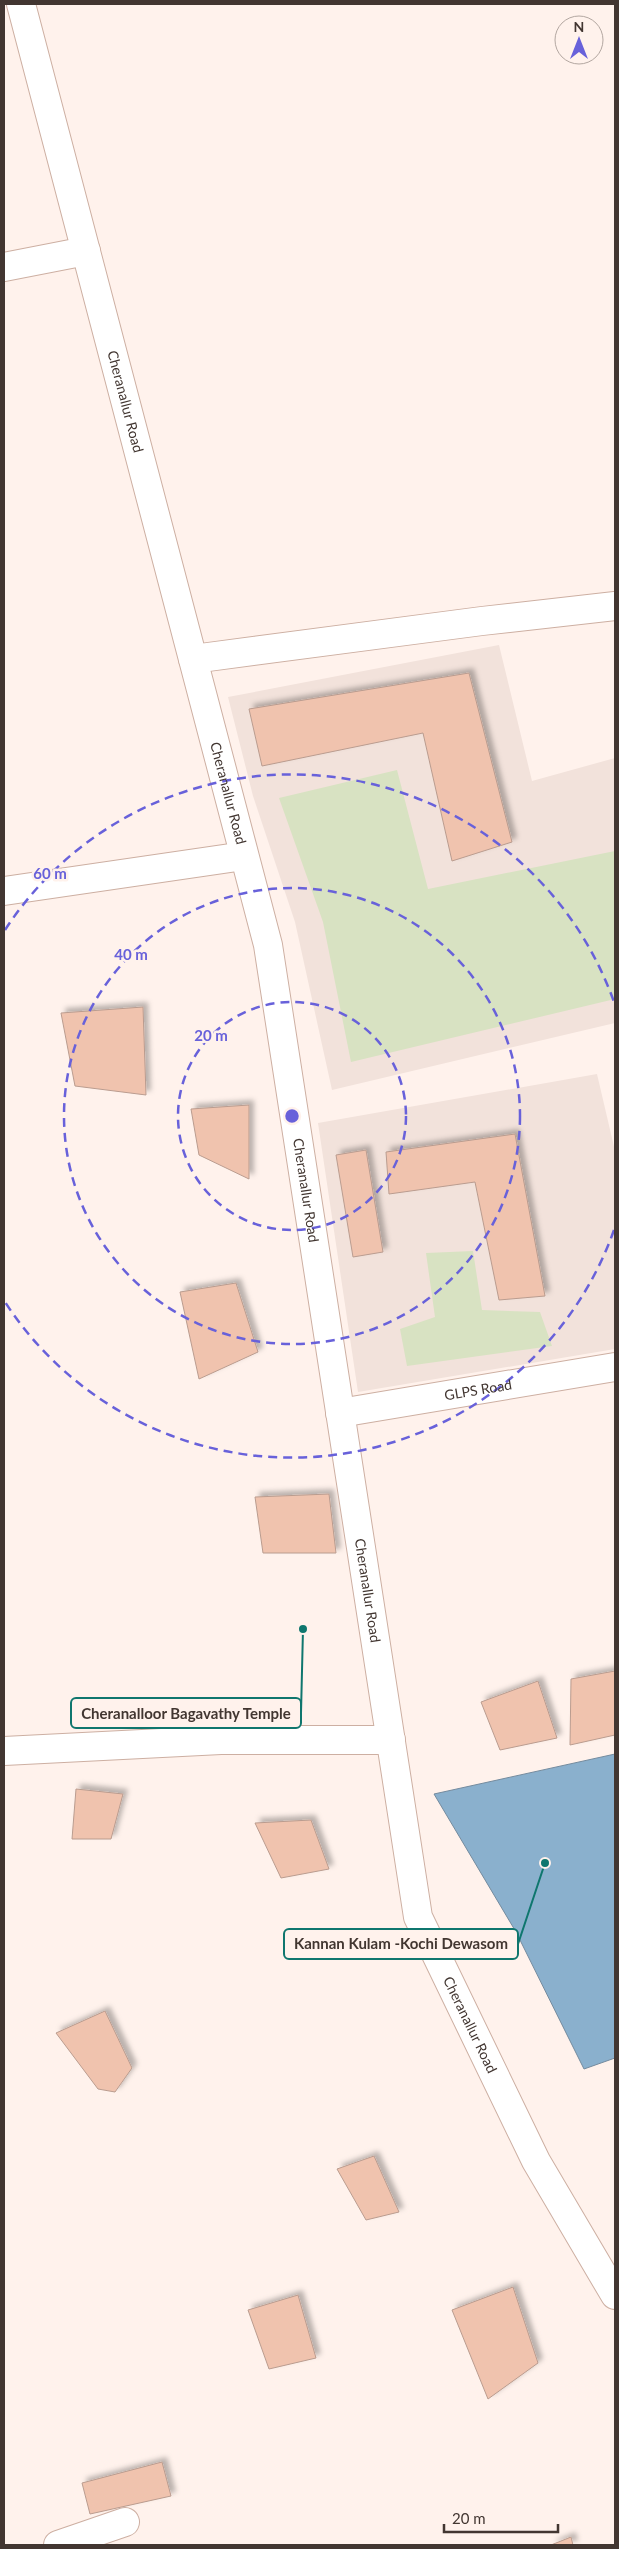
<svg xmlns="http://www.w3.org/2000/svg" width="619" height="2549" viewBox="0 0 619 2549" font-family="Lato,sans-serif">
<defs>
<filter id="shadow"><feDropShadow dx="4.5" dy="-4.5" stdDeviation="2.5" flood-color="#0004"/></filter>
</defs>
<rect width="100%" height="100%" fill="#fff2ec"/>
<g fill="#f2e2db">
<polygon points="499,645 532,781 615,758 615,1023 332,1090 295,922 253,796 228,697"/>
<polygon points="597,1074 615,1151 615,1349 358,1392 318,1123"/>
</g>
<g fill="#d8e2c2">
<polygon points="397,770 428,889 615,851 615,999 351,1062 323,922 279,798"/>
<polygon points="473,1251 482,1310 540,1312 552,1346 407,1366 400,1329 435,1317 426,1253"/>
</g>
<polygon fill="#8ab0cd" stroke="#748b9e" points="615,1754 615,2058 584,2069 516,1932 434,1794"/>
<g fill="#f0c3ae" stroke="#ba9c8f" filter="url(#shadow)">
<polygon points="469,673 512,842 452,861 423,733 262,766 249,709"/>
<polygon points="143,1007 146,1095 75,1086 61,1013"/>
<polygon points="249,1105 249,1179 199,1155 191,1109"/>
<polygon points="515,1134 545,1296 499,1300 475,1182 389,1194 386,1152"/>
<polygon points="366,1150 383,1252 353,1257 336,1155"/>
<polygon points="236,1283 258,1352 199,1379 180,1292"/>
<polygon points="329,1494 336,1553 263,1553 255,1497"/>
<polygon points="615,1671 615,1735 570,1745 571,1679"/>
<polygon points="538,1681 557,1738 500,1750 481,1702"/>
<polygon points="76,1789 123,1794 111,1839 72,1839"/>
<polygon points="311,1820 329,1869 281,1878 255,1823"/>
<polygon points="105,2011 132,2068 115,2092 98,2089 56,2033"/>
<polygon points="374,2156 399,2212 366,2220 337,2169"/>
<polygon points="513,2287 538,2363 488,2399 452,2310"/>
<polygon points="298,2295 316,2358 269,2369 248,2310"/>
<polygon points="162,2462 171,2496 90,2514 82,2483"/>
<polygon points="571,2537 573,2545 551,2545"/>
</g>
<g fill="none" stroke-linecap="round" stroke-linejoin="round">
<g stroke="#cdafa2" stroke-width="30">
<g id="minor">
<polyline points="4,267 86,251"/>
<polyline points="193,659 482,621 615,606"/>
<polyline points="4,891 244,856"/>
<path id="s1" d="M 340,1413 L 615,1367"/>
<polyline points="4,1751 221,1740 391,1740"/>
<polyline points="58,2545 125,2522"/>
</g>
</g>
<g stroke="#cdafa2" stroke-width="30">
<g id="secondary">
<path id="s2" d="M 21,4 L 268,945 L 418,1917 L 536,2161 L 615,2295"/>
</g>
</g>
<use href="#minor" stroke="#fff" stroke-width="28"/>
<use href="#secondary" stroke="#fff" stroke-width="28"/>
</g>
<g fill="none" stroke="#6861da" stroke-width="2.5" stroke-dasharray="9 6">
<circle cx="292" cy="1116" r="114"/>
<circle cx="292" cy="1116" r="228"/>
<path d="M614 1230A342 342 0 0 1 5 1302M5 930A342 342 0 0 1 614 1002"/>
</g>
<g text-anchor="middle" stroke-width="5" stroke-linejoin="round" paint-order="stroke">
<g font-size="14" fill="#423631" stroke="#fff2ec">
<text dy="5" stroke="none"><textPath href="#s2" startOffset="411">Cheranallur Road</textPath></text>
<text dy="5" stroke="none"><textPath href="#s2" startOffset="816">Cheranallur Road</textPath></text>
<text dy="5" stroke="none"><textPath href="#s2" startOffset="1221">Cheranallur Road</textPath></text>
<text dy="5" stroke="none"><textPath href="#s1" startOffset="140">GLPS Road</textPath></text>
<text dy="5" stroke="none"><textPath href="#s2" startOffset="1626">Cheranallur Road</textPath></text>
<text dy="5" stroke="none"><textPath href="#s2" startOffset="2076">Cheranallur Road</textPath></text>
</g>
</g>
<circle cx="292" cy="1116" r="8" fill="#6861da" stroke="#fff2ec" stroke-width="2.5"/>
<g font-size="15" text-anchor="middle" font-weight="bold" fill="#6861da" stroke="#fff2ec" stroke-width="5" stroke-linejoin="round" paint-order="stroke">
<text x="50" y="879">60 m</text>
<text x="131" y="960">40 m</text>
<text x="211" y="1041">20 m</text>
</g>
<path fill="none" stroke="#0f766e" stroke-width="2" d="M303 1629L301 1713M545 1863L518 1944"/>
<g fill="#0f766e" stroke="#fff2ec" stroke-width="2">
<circle cx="303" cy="1629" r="5"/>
<circle cx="545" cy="1863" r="5"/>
</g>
<g fill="#fff2ec" stroke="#0f766e" stroke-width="2">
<rect x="71" y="1698" width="230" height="30" rx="5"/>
<rect x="284" y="1929" width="234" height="30" rx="5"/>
</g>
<g font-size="15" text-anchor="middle" font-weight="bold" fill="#423631">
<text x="186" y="1719">Cheranalloor Bagavathy Temple</text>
<text x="401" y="1949">Kannan Kulam -Kochi Dewasom</text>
</g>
<rect width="619" height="2549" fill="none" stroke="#423631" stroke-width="10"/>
<g transform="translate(579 40)"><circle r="24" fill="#fff2ec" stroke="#b3a7a1"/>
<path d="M0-4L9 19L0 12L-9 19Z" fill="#6861da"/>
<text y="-8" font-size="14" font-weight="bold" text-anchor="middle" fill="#423631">N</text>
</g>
<path d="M444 2524v8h114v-8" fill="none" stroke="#423631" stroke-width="2.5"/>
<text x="452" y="2524" font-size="15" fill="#423631" stroke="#fff2ec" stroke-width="4" paint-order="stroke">20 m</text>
</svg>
